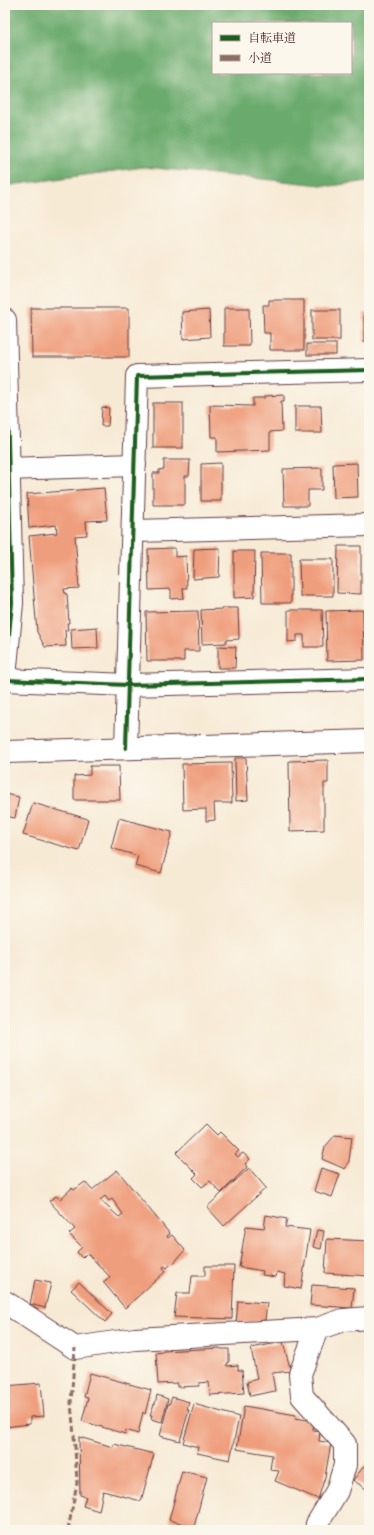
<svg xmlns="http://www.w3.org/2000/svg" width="374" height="1535" viewBox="0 0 374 1535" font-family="'IM FELL French Canon','Noto Serif JP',serif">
<rect width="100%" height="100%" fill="#fbf7ec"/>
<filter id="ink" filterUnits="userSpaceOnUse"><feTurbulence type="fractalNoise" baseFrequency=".025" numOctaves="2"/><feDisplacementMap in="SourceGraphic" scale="8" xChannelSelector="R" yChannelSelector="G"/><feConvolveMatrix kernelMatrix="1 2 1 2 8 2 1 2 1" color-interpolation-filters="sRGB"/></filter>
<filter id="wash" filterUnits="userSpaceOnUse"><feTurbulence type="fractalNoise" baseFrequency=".012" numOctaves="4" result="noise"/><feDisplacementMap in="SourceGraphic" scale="16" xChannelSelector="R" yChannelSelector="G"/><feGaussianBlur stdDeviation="0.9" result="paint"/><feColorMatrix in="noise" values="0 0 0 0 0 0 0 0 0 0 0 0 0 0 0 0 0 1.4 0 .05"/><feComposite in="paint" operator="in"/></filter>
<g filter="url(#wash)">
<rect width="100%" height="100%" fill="#f7ead5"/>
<path fill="#6baa6d" stroke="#5a644c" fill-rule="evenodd" d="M 5,5 L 369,5 L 369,181 L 331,186 L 144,167 L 5,186 ZM 213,23 L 351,23 L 351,73 L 213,73 Z"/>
<g id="blocks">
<g fill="#ef9e7d" fill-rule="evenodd">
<polygon points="269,300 304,300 304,350 270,350 270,333 264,333 263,305 269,305"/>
<polygon points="31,308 129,308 129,357 32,357"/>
<polygon points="224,308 249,308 250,346 224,346"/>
<polygon points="209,310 210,337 183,339 182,312"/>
<rect x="312" y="310" width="28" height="30"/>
<rect x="364" y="313" width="5" height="29"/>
<rect x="307" y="344" width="29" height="11"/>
<polygon points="284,395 284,401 281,401 282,431 270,432 270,450 217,452 217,437 211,437 210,405 253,406 253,398 265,398 265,396"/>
<rect x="153" y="403" width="30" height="45"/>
<polygon points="295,406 321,406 322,433 295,433"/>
<polygon points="102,407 109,408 108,426 101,426"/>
<polygon points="164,460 190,460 189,476 185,476 185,505 153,505 153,473 159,473 159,470 164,469"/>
<polygon points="221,463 221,501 201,501 201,464"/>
<polygon points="357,463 358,497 334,498 333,464"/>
<polygon points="322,468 322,490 308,490 308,506 284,506 283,469"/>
<polygon points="104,488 107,520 86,521 87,535 75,536 79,588 64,589 65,594 67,594 69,623 67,623 68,630 65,630 66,646 45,647 37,632 29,536 57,533 56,525 29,528 27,494"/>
<polygon points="338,546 361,546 361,594 337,593"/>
<polygon points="175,548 175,557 186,556 187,588 183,588 184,598 171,599 171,589 149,590 148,549"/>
<polygon points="220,548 219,577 193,579 194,549"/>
<polygon points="234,551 255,551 254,597 234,598"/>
<polygon points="261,553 291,553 291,603 262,603"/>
<polygon points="299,559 333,559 333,596 300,596"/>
<polygon points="222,608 238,608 239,639 226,640 226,643 202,644 201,610 222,609"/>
<polygon points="288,610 322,610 323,647 304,647 304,635 297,635 297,641 288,642"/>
<polygon points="363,610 364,660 327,661 326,611"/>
<polygon points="198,611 199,651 184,651 184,661 147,661 146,612"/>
<polygon points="97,627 98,648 72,649 71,629"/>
<polygon points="218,646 236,647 235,668 218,668"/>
<polygon points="235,758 246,758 248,800 236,801"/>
<polygon points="328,760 328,783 324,783 324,830 290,831 289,761"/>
<polygon points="231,763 232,803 214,803 215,820 206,821 206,809 183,810 182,764"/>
<polygon points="90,766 119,766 120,800 74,800 74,776 90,775"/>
<polygon points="5,794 19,797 15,818 5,816"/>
<polygon points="33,803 88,819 79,851 23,835"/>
<polygon points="119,818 172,832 161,873 135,866 138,856 111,848"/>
<polygon points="206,1124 217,1135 220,1132 239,1151 235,1154 238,1157 243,1153 250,1159 245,1164 247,1167 221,1193 210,1181 202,1187 193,1178 197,1174 176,1153"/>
<polygon points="335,1135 352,1137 349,1161 345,1169 322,1159 325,1147"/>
<polygon points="249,1168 266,1188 224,1226 207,1207"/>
<polygon points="321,1168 340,1174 332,1197 314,1191"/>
<path d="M 117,1170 L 170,1234 L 167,1236 L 168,1238 L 172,1235 L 185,1250 L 172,1265 L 171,1264 L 167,1268 L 164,1266 L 163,1268 L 166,1271 L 125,1308 L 103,1282 L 110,1277 L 87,1253 L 82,1258 L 77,1252 L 82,1247 L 69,1234 L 75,1229 L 49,1201 L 56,1196 L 60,1199 L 72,1188 L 74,1190 L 85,1182 L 92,1190 ZM 105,1196 L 109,1201 L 112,1199 L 123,1214 L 119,1217 L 100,1200 Z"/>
<polygon points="266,1215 287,1219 285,1227 310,1230 301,1289 284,1286 285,1274 277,1272 276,1277 262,1275 263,1271 239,1267 246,1226 264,1228"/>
<polygon points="317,1230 324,1231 321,1249 313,1247"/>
<polygon points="327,1239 369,1241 369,1276 325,1273"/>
<polygon points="205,1266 234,1266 232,1319 174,1317 177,1293 190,1293 192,1276 205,1276"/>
<polygon points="35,1280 51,1283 45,1308 30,1304"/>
<polygon points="79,1282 112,1314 105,1322 71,1290"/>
<polygon points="312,1285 354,1288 352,1308 310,1305"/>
<polygon points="238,1301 267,1303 265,1320 236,1324"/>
<polygon points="283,1342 291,1371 272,1373 275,1391 250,1396 247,1382 257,1379 251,1348"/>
<polygon points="220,1348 221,1349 229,1349 229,1363 227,1363 227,1366 238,1365 238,1370 242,1370 244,1393 210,1395 209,1382 199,1383 199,1386 177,1387 177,1383 158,1384 156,1353 163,1352 163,1351"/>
<polygon points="90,1373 151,1390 145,1414 143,1412 138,1434 126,1430 125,1434 82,1421 88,1398 84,1397"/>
<polygon points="41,1383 44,1416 30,1417 30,1424 5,1427 5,1386"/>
<polygon points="157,1395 168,1399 162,1422 151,1419 152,1415 150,1415 154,1404 155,1404"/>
<polygon points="172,1397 189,1402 187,1410 189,1410 180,1441 160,1436 168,1404 169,1405"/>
<polygon points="194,1404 239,1417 230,1460 197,1453 198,1447 183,1443"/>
<polygon points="244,1406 296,1415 295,1418 314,1421 313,1430 320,1431 319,1441 331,1443 325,1477 318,1499 275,1481 279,1471 270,1470 272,1455 237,1449"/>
<polygon points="79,1437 113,1447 114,1444 154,1454 141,1501 103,1491 99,1511 83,1506 86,1497 80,1495"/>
<polygon points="369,1460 369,1491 353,1480"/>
<polygon points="182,1471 207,1477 194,1527 169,1520"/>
</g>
</g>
</g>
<g filter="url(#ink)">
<use href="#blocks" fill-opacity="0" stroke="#643d44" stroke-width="1"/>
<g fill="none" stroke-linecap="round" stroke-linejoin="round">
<g stroke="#643d44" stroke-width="24">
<g id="minor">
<polyline points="5,320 12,603 5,677"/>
<polyline points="5,469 135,465"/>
<polyline points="133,531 369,525"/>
<polyline points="5,680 128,685 369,679"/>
<polyline points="126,748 137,376 369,370"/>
<polyline points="5,752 369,741"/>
<polyline points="5,1302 75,1348 135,1339 317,1329"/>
<polyline points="316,1530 317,1524 337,1491 345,1465 345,1444 302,1396 300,1374 317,1329 343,1320 369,1318"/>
</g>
</g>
<use href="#minor" stroke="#fff" stroke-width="22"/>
<polyline stroke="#8d6e63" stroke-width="3" stroke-dasharray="6 3" stroke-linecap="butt" points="68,1530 77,1483 75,1447 71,1403 75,1348"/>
<g stroke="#fbf7ec" stroke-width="6">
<g id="cycleway">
<polyline points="5,320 12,603 5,677"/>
<polyline points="5,680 128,685 369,679"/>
<polyline points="126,748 137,376 369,370"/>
</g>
</g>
<use href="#cycleway" stroke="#1b5e20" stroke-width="4"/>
</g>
</g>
<rect width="374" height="1535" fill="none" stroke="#fbf7ec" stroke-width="20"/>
<rect x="212" y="22" width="140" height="52" fill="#fbf7ec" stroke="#b4a19f"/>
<rect x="220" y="35" width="20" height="6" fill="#1b5e20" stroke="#b4a19f"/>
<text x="248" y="42" font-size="12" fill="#4a1f2b">自転車道</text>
<rect x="220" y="55" width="20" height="6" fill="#8d6e63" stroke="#b4a19f"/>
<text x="248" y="62" font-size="12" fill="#4a1f2b">小道</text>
</svg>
